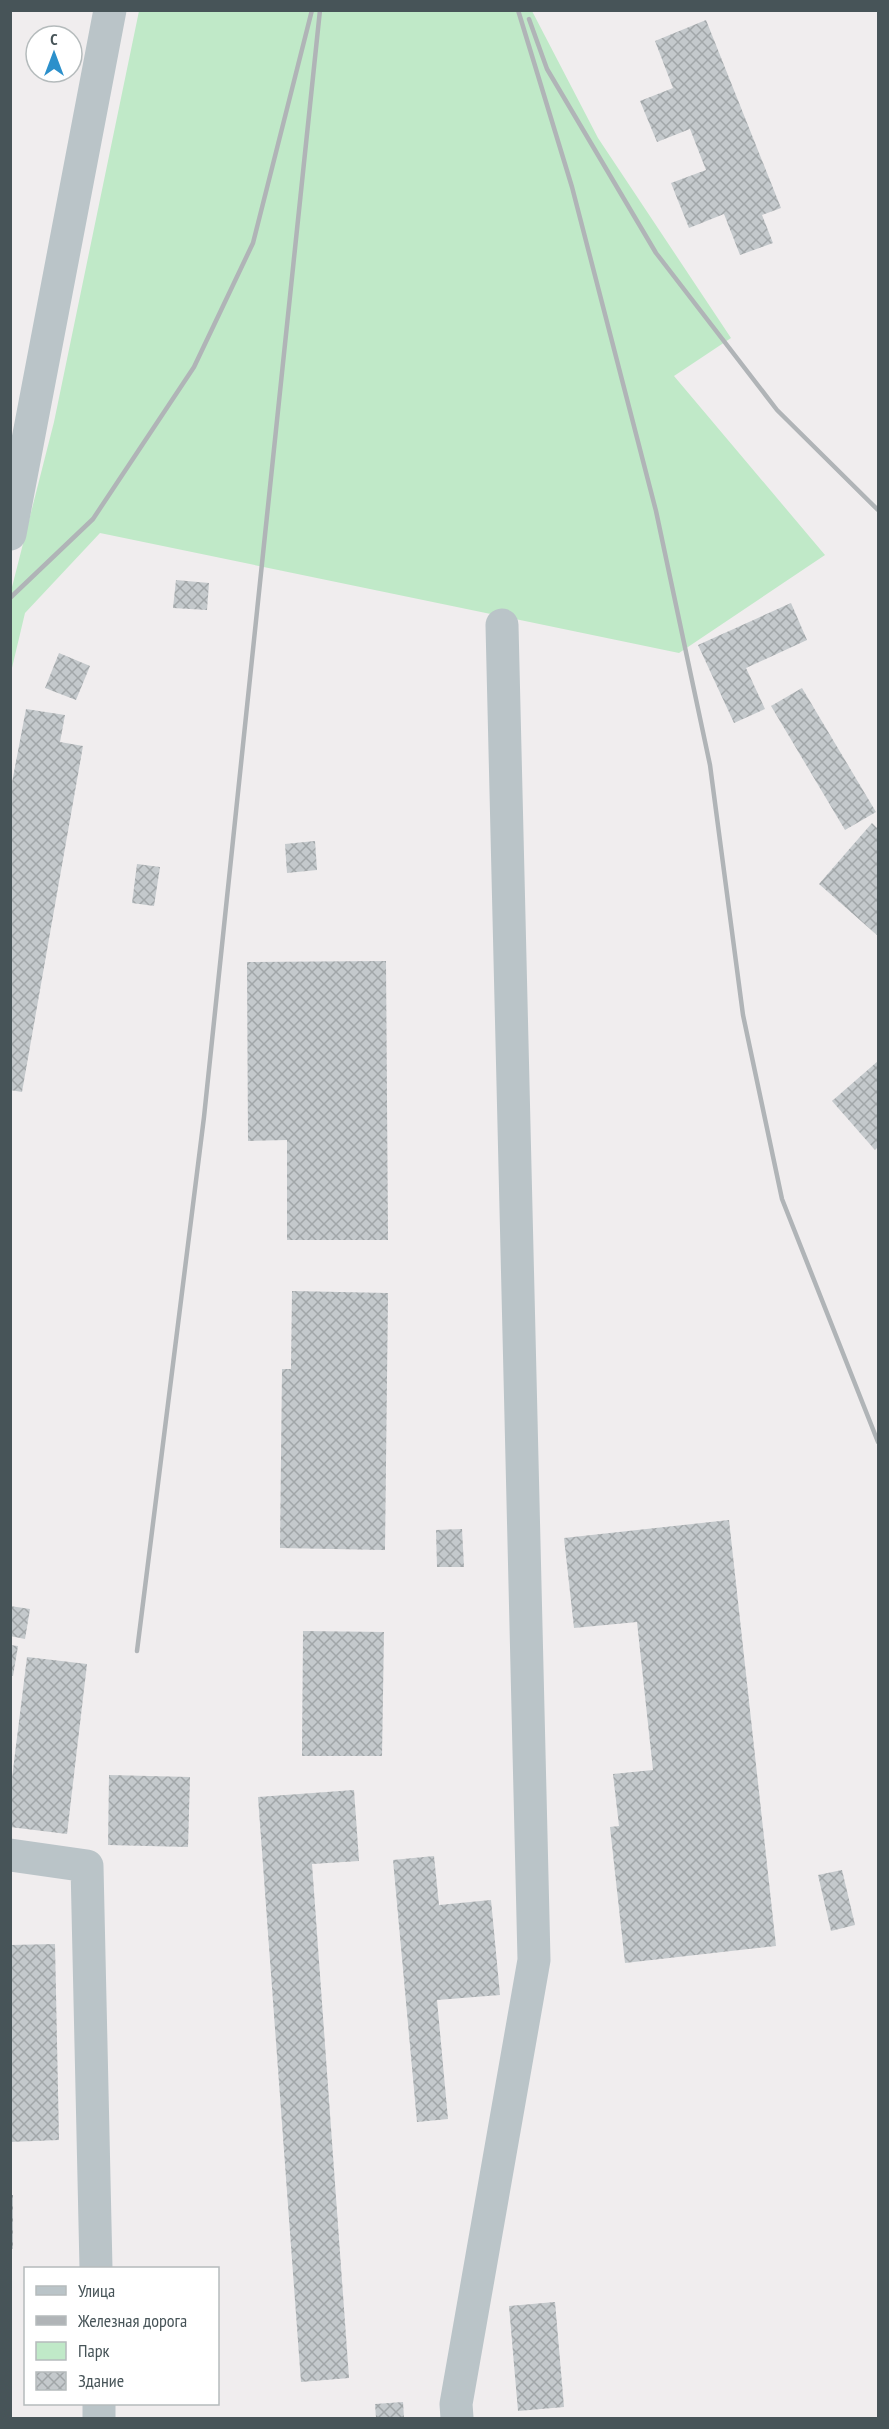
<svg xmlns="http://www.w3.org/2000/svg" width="889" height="2429" viewBox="0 0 889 2429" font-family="'PT Sans Narrow',sans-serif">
<defs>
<pattern id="building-cross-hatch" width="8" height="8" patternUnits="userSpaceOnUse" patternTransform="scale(1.5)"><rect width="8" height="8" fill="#c4c9cc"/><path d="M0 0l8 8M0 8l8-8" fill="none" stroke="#a1a6a8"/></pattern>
</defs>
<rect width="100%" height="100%" fill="#f0edee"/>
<polygon fill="#c0e9c8" points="139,11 532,11 598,138 731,338 674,376 825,555 679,653 100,533 25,613 11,672 11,591 54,422"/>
<g fill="url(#building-cross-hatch)">
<polygon points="706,20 781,208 762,215 773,243 740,255 724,214 689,228 671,183 706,170 690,129 657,142 640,101 673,88 655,41"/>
<polygon points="176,580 209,583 207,610 173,608"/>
<polygon points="791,603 807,640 746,668 765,709 734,723 698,645"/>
<polygon points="59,653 90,666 76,700 45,688"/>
<polygon points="802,688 876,812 845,830 771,706"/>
<polygon points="26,709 65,715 60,742 83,746 22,1092 10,1090 10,793"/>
<polygon points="872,823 878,829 878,936 819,884"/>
<polygon points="315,841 317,870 287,873 285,844"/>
<polygon points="137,864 160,867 154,906 132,903"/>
<polygon points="386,961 388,1240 287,1240 287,1140 248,1141 247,962"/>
<polygon points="878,1061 878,1147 875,1150 832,1101"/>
<polygon points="292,1291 388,1293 385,1550 280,1548 282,1369 291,1369"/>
<polygon points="729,1520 776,1946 625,1963 610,1827 619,1826 613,1774 653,1770 637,1622 574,1628 564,1538"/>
<polygon points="462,1529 464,1567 437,1567 436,1530"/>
<polygon points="10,1606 30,1609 25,1639 10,1636"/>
<polygon points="303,1631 384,1632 382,1756 302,1756"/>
<polygon points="10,1645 18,1646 13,1676 10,1676"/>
<polygon points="27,1657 87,1664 67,1834 10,1827 10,1794"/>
<polygon points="109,1775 190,1777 188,1847 108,1845"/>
<polygon points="354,1790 359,1861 312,1864 349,2378 301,2382 258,1797"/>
<polygon points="434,1856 439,1905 491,1900 500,1995 437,2000 448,2119 417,2122 393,1860"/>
<polygon points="842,1870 855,1925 831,1931 818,1875"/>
<polygon points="55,1944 59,2140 10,2142 10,1945"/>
<rect x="10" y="2195" width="3" height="54"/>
<polygon points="555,2302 564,2407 518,2411 509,2306"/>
<polygon points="403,2402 404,2418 376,2418 375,2404"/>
</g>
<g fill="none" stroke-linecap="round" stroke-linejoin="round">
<g stroke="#bac4c8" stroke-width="33">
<polyline points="10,534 110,10"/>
<polyline points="10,1855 87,1866 96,2268"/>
<polyline points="99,2404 99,2418"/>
<polyline points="457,2418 456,2404 534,1960 502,625"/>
</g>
<g stroke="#b0b4b7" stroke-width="4.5">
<polyline points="518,10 572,187 656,511 710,765 743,1015 782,1199 878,1442"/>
<polyline points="529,19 547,69 656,253 777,410 878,510"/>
<polyline points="10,598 93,519 194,367 253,243 312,10"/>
<polyline points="137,1651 204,1117 320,10"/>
</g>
</g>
<rect width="889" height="2429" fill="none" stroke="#475458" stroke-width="24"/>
<rect x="24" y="2267" width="195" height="138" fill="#ffffff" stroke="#b5bbbc" stroke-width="1.5"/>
<rect x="36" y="2286" width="30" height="9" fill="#bac4c8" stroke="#b5bbbc" stroke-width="1.5"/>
<text x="78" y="2297" font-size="18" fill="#475458">Улица</text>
<rect x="36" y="2316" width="30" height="9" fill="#b0b4b7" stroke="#b5bbbc" stroke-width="1.5"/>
<text x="78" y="2327" font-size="18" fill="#475458">Железная дорога</text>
<rect x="36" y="2342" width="30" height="18" fill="#c0e9c8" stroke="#b5bbbc" stroke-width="1.5"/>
<text x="78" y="2357" font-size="18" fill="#475458">Парк</text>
<rect x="36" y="2372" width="30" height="18" fill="url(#building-cross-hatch)" stroke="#b5bbbc" stroke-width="1.5"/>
<text x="78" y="2387" font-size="18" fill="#475458">Здание</text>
<g transform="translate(54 54)"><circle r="28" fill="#ffffff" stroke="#b5bbbc" stroke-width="1.5"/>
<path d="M0-4.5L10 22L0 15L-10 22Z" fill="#2c90cb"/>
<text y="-9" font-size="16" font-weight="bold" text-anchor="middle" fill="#475458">С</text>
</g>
</svg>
